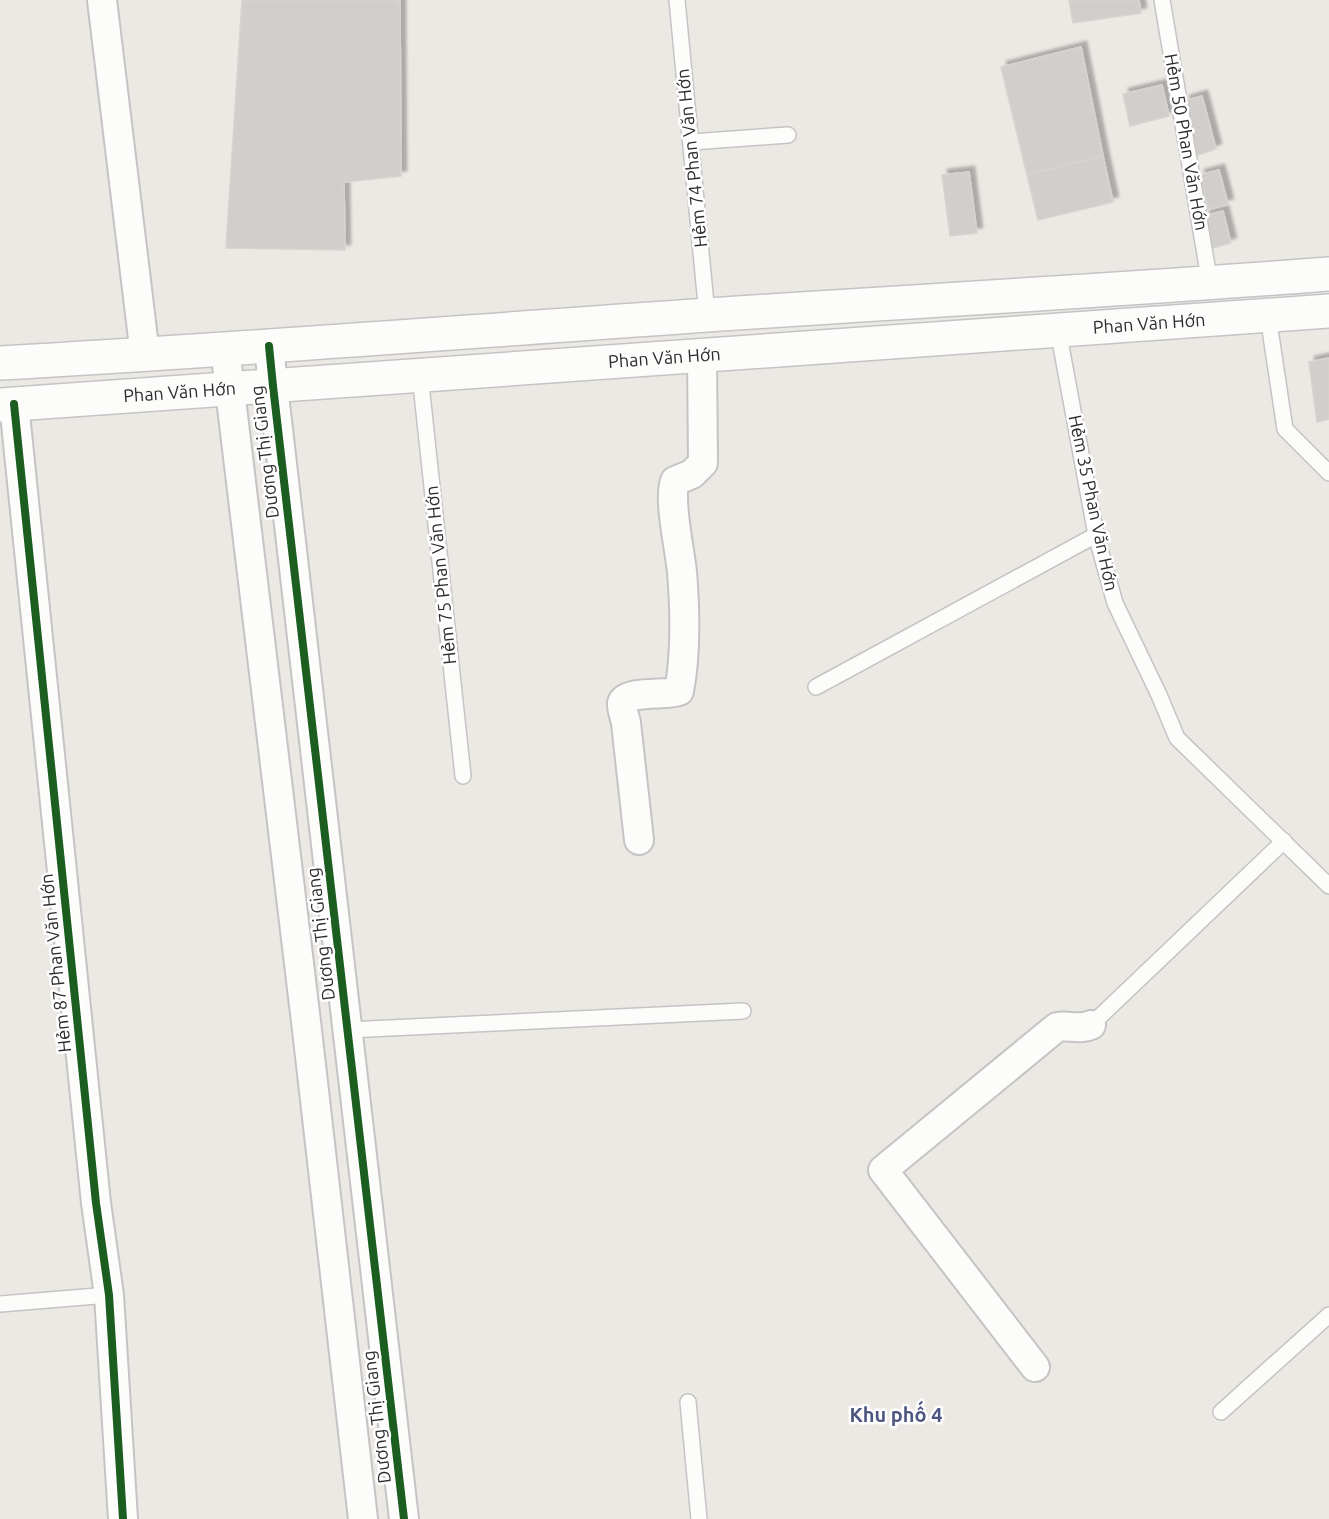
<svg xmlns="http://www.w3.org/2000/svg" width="1329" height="1519" viewBox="0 0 1329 1519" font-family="Ubuntu,sans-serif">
<defs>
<filter id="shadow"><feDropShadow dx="5.5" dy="-5.5" stdDeviation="1.5" flood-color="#0004"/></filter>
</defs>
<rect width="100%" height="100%" fill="#ece8e4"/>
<g fill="#d1cecb" stroke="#d7d4d0" stroke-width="1.5" filter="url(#shadow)">
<polygon points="242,0 400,0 401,176 344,182 345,250 226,248"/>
<polygon points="1069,0 1139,0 1141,13 1073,23"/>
<polygon points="1081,47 1103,156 1027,175 1001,67"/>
<polygon points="1162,85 1169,116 1130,126 1123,94"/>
<polygon points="1202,96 1216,149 1198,155 1184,101"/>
<polygon points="1103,156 1113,202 1038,220 1027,175"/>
<polygon points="1219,170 1228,204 1208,209 1199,175"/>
<polygon points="969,172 977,233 950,236 942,175"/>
<polygon points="1223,211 1231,243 1213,248 1204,216"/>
<polygon points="1329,358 1329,419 1317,422 1309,362"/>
</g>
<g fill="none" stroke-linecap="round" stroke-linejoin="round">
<g stroke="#c5c4c5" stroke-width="18">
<g id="lane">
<polyline points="677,0 707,315"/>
<polyline points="1162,0 1210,284"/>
<polyline points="691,142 788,135"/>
<polyline points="1268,316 1285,429 1329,473"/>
<polyline points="1058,330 1096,535 1115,603 1159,695 1177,738 1329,886"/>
<polyline points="420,375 463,776"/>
<polyline points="816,687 1096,535"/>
<polyline points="1091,1025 1284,841"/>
<polyline points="348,1030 743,1011"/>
<polyline points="0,1304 109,1295"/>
<polyline points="688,1402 699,1519"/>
<polyline points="1221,1412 1329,1315"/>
</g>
</g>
<g stroke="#c5c4c5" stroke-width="32">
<g id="street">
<polyline points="102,0 145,355"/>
<polyline points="269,346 273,386 404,1519"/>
<polyline points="225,349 307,1030 363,1519"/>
<polyline points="14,404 96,1203 109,1295 123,1519"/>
<path d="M 639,840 L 626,723 C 625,717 621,708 622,703 C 626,690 668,696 679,691 C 686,655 685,609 682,572 C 680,550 668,500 675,481 L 692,474 L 703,463 L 702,355"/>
<path d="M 1035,1367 L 883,1170 L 1057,1027 C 1069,1025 1080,1030 1091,1025"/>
</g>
</g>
<g stroke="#c5c4c5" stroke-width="36">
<g id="secondary">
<path d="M 0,363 C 236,350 472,331 708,315 C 915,301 1122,290 1329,274"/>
<path id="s1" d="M 0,405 L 1329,311"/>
</g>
</g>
<use href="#lane" stroke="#fcfcfb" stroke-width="15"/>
<use href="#street" stroke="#fcfcfb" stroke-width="28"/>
<use href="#secondary" stroke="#fcfcfb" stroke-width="33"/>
<g stroke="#fff" stroke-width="11">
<g id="cycleway">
<polyline points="269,346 273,386 404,1519"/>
<polyline points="14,404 96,1203 109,1295 123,1519"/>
</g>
</g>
<use href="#cycleway" stroke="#1b5e20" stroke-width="8"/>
</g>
<g text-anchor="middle" stroke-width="5" stroke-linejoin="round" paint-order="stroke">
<g font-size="18" fill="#2e2e2e" stroke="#fff">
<text transform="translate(1186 142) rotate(80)" y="6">Hẻm 50 Phan Văn Hớn</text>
<text transform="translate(692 158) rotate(-96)" y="6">Hẻm 74 Phan Văn Hớn</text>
<text dy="6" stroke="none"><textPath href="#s1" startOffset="1152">Phan Văn Hớn</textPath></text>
<text dy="6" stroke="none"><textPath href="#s1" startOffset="666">Phan Văn Hớn</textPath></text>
<text dy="6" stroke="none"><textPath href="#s1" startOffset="180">Phan Văn Hớn</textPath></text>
<text transform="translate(265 452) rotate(-97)" y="6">Dương Thị Giang</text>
<text transform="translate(1093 503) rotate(78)" y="6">Hẻm 35 Phan Văn Hớn</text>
<text transform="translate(441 575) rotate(-96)" y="6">Hẻm 75 Phan Văn Hớn</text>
<text transform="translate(321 934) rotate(-97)" y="6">Dương Thị Giang</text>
<text transform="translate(56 963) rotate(-96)" y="6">Hẻm 87 Phan Văn Hớn</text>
<text transform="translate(377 1417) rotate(-97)" y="6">Dương Thị Giang</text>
</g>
<g font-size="20" font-weight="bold" fill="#4d5680" stroke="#fff">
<text x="896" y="1422">Khu phố 4</text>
</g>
</g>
</svg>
